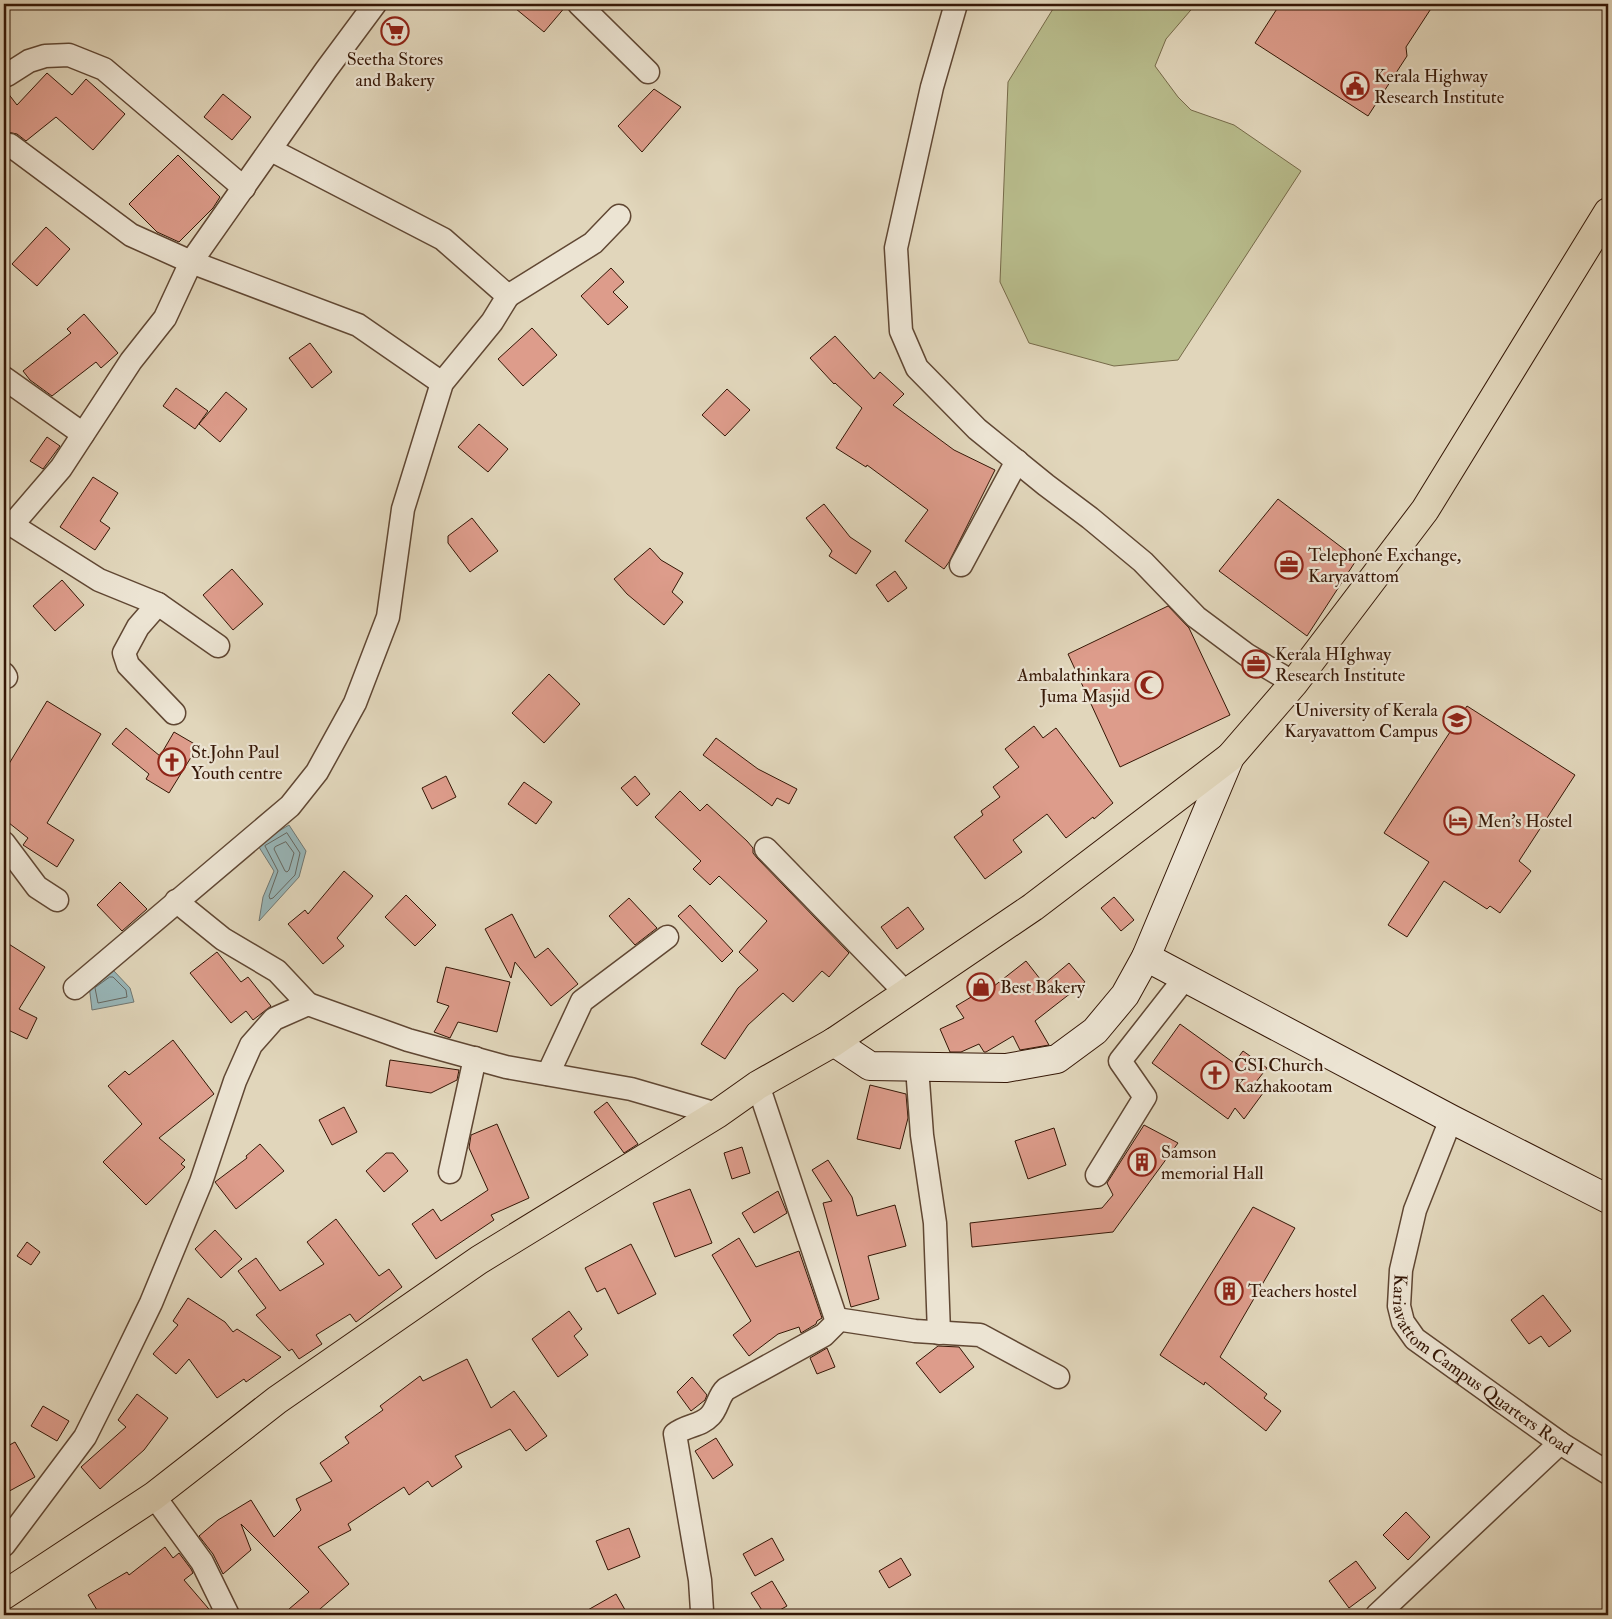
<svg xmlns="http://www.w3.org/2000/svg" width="1612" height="1619" viewBox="0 0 1612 1619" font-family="'IM FELL Double Pica',serif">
<rect width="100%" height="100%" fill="#e1d6bb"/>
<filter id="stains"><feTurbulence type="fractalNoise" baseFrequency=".004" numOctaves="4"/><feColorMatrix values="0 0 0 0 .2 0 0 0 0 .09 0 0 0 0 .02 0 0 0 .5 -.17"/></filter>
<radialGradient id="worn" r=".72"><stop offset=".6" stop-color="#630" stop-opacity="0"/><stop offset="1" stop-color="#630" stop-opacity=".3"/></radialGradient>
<polygon fill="#b8bc8c" stroke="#766a49" points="1056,4 1196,4 1166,39 1155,66 1178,97 1191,110 1234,125 1301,171 1178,360 1114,366 1029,343 1000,282 1008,82"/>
<g fill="#98b7ba" stroke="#707772">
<polygon points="289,825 306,851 299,877 259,921 263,897 274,871 257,844"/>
<polygon points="113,970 130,988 134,1002 92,1010 89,985"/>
</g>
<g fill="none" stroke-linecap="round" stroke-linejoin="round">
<g stroke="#666760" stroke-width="1">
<polygon points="287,833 300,853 295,875 273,898 270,899 269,896 278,871 265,846"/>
<polygon points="286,842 294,853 289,870 287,872 285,871 274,849 275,847"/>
<polygon points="110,977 113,977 126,990 127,997 98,1003 95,988"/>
</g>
</g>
<g fill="#dd9c8b" stroke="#351706">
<polygon points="510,4 566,4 566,6 544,32"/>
<polygon points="1280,4 1434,4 1406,47 1407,56 1368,116 1255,43"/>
<polygon points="47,73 72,95 86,79 125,114 93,150 56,117 26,141 17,134 7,132 4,128 4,88 17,105"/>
<polygon points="654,89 681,107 642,152 618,126"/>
<polygon points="223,94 251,117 232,140 204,117"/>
<polygon points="178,155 220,197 213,208 179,242 157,232 129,204"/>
<polygon points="46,227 70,249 37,286 12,264"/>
<polygon points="611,268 624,282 613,292 628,307 608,325 581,296"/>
<polygon points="84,314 118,353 101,368 96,362 52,396 30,380 23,371 71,333 67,329"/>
<polygon points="532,328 557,355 523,386 498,359"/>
<polygon points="835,336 874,379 880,372 904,394 893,405 954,450 995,470 949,562 944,569 905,541 928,510 867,465 866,467 836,448 862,408 835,383 834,384 810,358"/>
<polygon points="310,343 332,372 312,388 289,358"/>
<polygon points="176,388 208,411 195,429 163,406"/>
<polygon points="727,389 750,410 725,436 702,415"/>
<polygon points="226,392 247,409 220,442 199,424"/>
<polygon points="479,424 508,449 488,472 458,447"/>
<polygon points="47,437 60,446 43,469 30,461"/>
<polygon points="93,477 118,493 100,521 110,528 95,550 60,527"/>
<polygon points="1278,499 1357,559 1307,636 1219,571"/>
<polygon points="824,504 850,537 871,551 856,574 829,556 832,551 806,518"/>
<polygon points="472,518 498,551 470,572 448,543 448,536"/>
<polygon points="650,548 661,560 683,573 672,592 683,602 664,625 627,594 614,579"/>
<polygon points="232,569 263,604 233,630 203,595"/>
<polygon points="895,571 907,588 888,602 876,585"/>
<polygon points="62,580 84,605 55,631 33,606"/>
<polygon points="1168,606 1189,628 1230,715 1120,767 1068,654"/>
<polygon points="549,674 580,704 544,743 512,713"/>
<polygon points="47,701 101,734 47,823 74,840 57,867 23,845 28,838 4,819 4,772"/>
<polygon points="1467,706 1575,775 1519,861 1531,871 1500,913 1490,906 1487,909 1444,881 1407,937 1388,925 1429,862 1384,833"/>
<polygon points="1034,726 1043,738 1056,728 1113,803 1094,819 1093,817 1066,838 1047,814 1013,840 1022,852 985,879 954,837 983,815 981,811 1000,797 993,787 1019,767 1005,749"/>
<polygon points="126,728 160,756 174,732 198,746 169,793 146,779 149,774 112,744"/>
<polygon points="716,738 758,769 797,789 789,804 777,798 772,806 703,755"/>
<polygon points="446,776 456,797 432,809 422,788"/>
<polygon points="635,776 650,794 637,806 621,788"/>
<polygon points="524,782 552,802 536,824 508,804"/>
<polygon points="680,791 700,811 707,804 747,841 753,848 753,853 757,858 849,953 829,977 822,971 793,1002 783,993 748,1025 725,1059 701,1044 738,988 758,970 739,952 767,921 719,876 710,885 693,869 701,861 655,817"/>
<polygon points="344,871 373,896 337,938 344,946 323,964 288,924 305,910 308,914"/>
<polygon points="120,882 147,909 122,931 97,905"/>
<polygon points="406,895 436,925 415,946 385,917"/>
<polygon points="1114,897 1134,920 1121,931 1101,908"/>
<polygon points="629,898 657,928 635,945 609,916"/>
<polygon points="690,905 733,951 722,962 678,916"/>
<polygon points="908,907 924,929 897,949 881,927"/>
<polygon points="512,914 535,958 548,948 578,984 551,1006 515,962 511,978 485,929"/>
<polygon points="4,941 45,967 19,1009 37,1018 27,1039 6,1029 4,1033"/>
<polygon points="217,952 241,982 248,977 271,1006 253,1020 246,1011 231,1023 190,973"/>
<polygon points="1026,961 1044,984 1069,963 1085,982 1035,1021 1049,1045 1020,1050 1013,1036 986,1052 984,1052 979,1044 961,1052 950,1052 940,1029 964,1018 956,1006 988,987 989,990"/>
<polygon points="446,967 510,982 497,1032 458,1022 450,1038 434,1032 449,1006 437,1002"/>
<polygon points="1180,1024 1234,1063 1243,1051 1267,1068 1256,1082 1266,1089 1244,1119 1235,1108 1228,1119 1152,1063"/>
<polygon points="173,1040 214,1094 159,1138 185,1160 181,1164 185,1167 146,1205 103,1162 142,1124 108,1086 125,1071 129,1075"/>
<polygon points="390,1060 459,1070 457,1080 431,1093 386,1086"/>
<polygon points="870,1085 906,1094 908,1118 900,1149 857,1139"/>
<polygon points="607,1102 638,1144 624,1153 594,1112"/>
<polygon points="344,1107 357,1132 332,1145 319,1120"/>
<polygon points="497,1124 529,1198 491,1215 494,1220 436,1259 412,1224 433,1209 441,1221 488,1190 469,1148 471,1135"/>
<polygon points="1144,1125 1178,1143 1113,1232 972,1247 970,1223 1102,1208 1113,1195 1107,1183"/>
<polygon points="1054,1128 1066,1165 1028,1179 1015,1141"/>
<polygon points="260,1144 284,1171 236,1209 215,1182 247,1158 246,1156"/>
<polygon points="742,1147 750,1173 732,1179 724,1153"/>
<polygon points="386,1153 393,1153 408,1171 384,1192 366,1171"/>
<polygon points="828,1160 852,1197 857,1216 895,1205 906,1246 868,1256 879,1299 851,1307 823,1203 832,1201 812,1170"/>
<polygon points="690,1189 712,1243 675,1257 653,1203"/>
<polygon points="778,1191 787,1213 754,1233 742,1213"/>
<polygon points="1253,1207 1295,1228 1220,1357 1267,1394 1264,1398 1281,1411 1266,1431 1205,1382 1204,1385 1160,1355"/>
<polygon points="336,1219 379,1276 389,1269 402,1287 356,1322 350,1314 316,1335 322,1344 299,1359 292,1349 289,1351 256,1315 266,1308 238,1271 256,1258 280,1291 324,1264 307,1242"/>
<polygon points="215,1230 242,1259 221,1278 195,1249"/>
<polygon points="739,1238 756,1267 799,1251 822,1318 817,1321 816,1324 801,1333 799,1327 778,1334 749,1356 733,1335 751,1321 712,1255"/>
<polygon points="27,1242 40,1252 31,1265 17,1256"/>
<polygon points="631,1244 656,1294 618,1314 605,1288 597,1292 585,1268"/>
<polygon points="1543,1295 1571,1331 1549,1347 1541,1336 1529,1344 1511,1320"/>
<polygon points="188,1298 225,1322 233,1332 237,1329 281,1357 246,1382 244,1379 217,1398 189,1359 176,1374 153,1354 178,1325 173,1321"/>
<polygon points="569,1311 582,1329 574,1336 588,1355 558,1377 532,1339"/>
<polygon points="938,1346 959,1347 974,1367 940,1393 916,1363"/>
<polygon points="827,1348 835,1367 817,1374 810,1358"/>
<polygon points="467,1359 491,1408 514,1391 547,1436 526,1451 510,1429 455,1456 462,1467 432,1487 428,1481 409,1495 404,1487 348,1524 351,1530 318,1547 349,1584 313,1615 282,1615 309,1592 241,1524 251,1550 223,1574 213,1554 199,1536 218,1520 251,1500 274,1537 301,1510 296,1499 332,1481 320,1463 349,1443 345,1437 383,1410 380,1406 420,1376 423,1381"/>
<polygon points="692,1377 707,1395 705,1400 691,1411 677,1392"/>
<polygon points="137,1394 168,1418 144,1450 100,1489 81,1467 126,1427 118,1420"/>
<polygon points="43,1406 69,1421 57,1441 31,1426"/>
<polygon points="716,1438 733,1465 713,1479 695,1451"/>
<polygon points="15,1442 35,1477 4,1494 4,1448"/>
<polygon points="1406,1512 1430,1537 1408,1560 1383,1535"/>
<polygon points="629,1528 640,1557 608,1570 596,1541"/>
<polygon points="772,1538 784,1560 755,1576 743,1554"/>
<polygon points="165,1547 173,1558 179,1553 191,1569 193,1573 184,1580 214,1615 100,1615 88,1595 127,1572 129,1575"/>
<polygon points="901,1558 911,1575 889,1588 879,1571"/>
<polygon points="1356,1561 1376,1588 1349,1608 1329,1581"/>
<polygon points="772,1581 787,1606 771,1615 765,1615 751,1593"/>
<polygon points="616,1594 628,1615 579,1615"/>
</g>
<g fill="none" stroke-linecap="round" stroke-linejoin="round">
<g stroke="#604733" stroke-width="25">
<g id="street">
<polyline points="579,4 648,72"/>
<polyline points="956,4 932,87 896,248 901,331 917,368 977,429 1046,485 1090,518 1143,562 1196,617 1247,655 1294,683"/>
<polyline points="7,75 29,61 45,56 69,55 104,69 244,188"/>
<polyline points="10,145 131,235 191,262 358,325 442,383"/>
<polyline points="508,296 593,243 619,216"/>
<polyline points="4,378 83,434"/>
<polyline points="4,525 12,525 61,468 131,361 165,318 191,262 326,70 375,4"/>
<polyline points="12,525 99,580 158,604 218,646"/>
<polyline points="961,565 1017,461"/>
<polyline points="158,604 138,627 124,653 128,665 174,713"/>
<polyline points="4,674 6,677"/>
<polyline points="4,843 37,887 57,900"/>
<polyline points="766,849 906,993"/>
<polyline points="176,901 223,939 277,971 308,1004"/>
<polyline points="75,988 290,806 317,772 355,703 388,617 403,509 442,383 492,322 508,296 443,239 271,150"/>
<polyline points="917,1067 922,1135 935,1223 939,1333"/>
<polyline points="548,1074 582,1001 667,937"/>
<path id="s1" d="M 1451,1119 L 1415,1210 L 1401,1270 L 1399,1306 L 1403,1322 L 1415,1339 L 1560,1443 L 1608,1473"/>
<polyline points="450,1172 475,1058"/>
<polyline points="1097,1175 1145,1097 1120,1061 1185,978"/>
<polyline points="836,1319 915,1331 980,1335 1058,1377"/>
<polyline points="154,1496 202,1562 228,1615"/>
<polyline points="4,1545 85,1437 117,1373 151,1303 201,1182 235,1081 251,1045 274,1019 308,1004 408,1040 506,1067 631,1089 717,1114"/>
<path d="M 701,1615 L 702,1611 L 700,1580 L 675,1434 C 686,1425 701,1426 710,1416 C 718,1408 718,1396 726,1389 L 824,1335 L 834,1325 L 836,1319 L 758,1085"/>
<polyline points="1377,1615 1560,1443"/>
</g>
</g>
<g stroke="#351706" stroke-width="30">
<g id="secondary">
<polyline points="1146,957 1451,1119 1608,1199"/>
<polyline points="834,1042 870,1066 1006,1068 1057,1059 1095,1031 1125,995 1146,957 1230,757"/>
</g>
</g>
<g stroke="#351706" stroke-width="30">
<polyline id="primary" points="4,1595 154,1496 277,1400 479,1260 717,1114 758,1085 834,1042 1033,907 1230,757 1294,683 1425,510 1608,212"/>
</g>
<use href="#street" stroke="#ece4d3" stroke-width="22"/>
<use href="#secondary" stroke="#ece4d3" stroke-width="28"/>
<use href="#primary" stroke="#e1d6bb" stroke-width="28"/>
</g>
<defs>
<g id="supermarket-ring" transform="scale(1.4375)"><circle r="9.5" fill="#ece4d3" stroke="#8f2418" stroke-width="1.5"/><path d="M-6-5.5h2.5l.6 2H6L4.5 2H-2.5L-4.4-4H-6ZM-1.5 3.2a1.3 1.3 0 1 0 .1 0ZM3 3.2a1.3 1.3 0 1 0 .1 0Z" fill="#8f2418"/></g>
<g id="civic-ring" transform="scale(1.4375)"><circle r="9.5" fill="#ece4d3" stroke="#8f2418" stroke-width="1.5"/><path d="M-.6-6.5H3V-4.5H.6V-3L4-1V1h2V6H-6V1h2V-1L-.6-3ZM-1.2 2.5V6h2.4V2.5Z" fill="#8f2418"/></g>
<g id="office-ring" transform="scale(1.4375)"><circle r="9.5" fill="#ece4d3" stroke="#8f2418" stroke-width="1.5"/><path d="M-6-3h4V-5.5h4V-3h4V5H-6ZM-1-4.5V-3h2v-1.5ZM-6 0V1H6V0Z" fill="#8f2418"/></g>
<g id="mosque-ring" transform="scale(1.4375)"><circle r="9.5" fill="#ece4d3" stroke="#8f2418" stroke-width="1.5"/><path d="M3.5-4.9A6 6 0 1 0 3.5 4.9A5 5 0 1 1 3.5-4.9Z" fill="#8f2418"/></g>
<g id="university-ring" transform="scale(1.4375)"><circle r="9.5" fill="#ece4d3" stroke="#8f2418" stroke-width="1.5"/><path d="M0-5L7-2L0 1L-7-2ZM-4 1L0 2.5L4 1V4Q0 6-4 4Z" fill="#8f2418"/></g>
<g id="church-ring" transform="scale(1.4375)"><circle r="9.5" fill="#ece4d3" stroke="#8f2418" stroke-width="1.5"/><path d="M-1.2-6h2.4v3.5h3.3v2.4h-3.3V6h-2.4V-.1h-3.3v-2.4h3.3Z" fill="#8f2418"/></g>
<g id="hotel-ring" transform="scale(1.4375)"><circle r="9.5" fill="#ece4d3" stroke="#8f2418" stroke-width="1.5"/><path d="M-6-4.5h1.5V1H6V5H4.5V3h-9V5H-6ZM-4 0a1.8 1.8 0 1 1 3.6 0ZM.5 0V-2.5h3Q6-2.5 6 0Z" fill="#8f2418"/></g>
<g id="shop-ring" transform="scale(1.4375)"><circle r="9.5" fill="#ece4d3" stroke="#8f2418" stroke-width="1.5"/><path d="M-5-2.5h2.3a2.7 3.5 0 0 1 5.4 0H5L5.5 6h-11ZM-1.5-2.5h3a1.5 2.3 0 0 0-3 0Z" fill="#8f2418"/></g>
<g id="building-ring" transform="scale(1.4375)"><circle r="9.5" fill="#ece4d3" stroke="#8f2418" stroke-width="1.5"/><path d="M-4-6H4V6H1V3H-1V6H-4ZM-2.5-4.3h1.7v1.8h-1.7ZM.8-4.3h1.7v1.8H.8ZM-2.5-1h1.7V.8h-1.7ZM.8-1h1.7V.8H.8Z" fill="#8f2418"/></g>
</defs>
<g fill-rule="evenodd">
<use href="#supermarket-ring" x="395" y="31"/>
<use href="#civic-ring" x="1355" y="86"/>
<use href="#office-ring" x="1289" y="565"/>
<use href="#office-ring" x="1256" y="664"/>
<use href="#mosque-ring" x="1149" y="685"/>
<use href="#university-ring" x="1457" y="720"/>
<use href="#church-ring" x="172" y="762"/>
<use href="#hotel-ring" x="1458" y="821"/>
<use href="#shop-ring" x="981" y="987"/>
<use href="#church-ring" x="1215" y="1075"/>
<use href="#building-ring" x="1142" y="1162"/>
<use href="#building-ring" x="1229" y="1291"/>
</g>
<g text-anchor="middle" stroke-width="4.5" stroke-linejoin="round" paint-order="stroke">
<g font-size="18" fill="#351706" stroke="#ece4d3" text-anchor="start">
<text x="395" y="65" text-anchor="middle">Seetha Stores<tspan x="395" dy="21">and Bakery</tspan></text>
<text x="1374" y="82">Kerala Highway<tspan x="1374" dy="21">Research Institute</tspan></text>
<text x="1308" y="561">Telephone Exchange,<tspan x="1308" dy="21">Karyavattom</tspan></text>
<text x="1275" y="660">Kerala HIghway<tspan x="1275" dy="21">Research Institute</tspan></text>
<text x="1130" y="681" text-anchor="end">Ambalathinkara<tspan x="1130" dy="21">Juma Masjid</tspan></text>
<text x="1438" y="716" text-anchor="end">University of Kerala<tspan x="1438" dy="21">Karyavattom Campus</tspan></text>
<text x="191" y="758">St.John Paul<tspan x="191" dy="21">Youth centre</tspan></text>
<text x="1477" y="827">Men's Hostel</text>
<text x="1000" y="993">Best Bakery</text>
<text x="1234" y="1071">CSI Church<tspan x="1234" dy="21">Kazhakootam</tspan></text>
<text x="1161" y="1158">Samson<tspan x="1161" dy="21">memorial Hall</tspan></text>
<text x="1248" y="1297">Teachers hostel</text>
</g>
<g font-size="18" fill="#351706" stroke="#ece4d3">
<text dy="6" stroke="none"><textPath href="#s1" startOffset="294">Kariavattom Campus Quarters Road</textPath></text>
</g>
</g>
<rect width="1612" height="1619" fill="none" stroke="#e1d6bb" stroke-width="20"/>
<rect x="5" y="5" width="1602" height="1609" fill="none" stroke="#351706" stroke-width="2.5"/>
<rect x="10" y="10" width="1592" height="1599" fill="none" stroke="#351706"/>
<rect width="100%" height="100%" filter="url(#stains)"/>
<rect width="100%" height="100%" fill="url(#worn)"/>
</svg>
